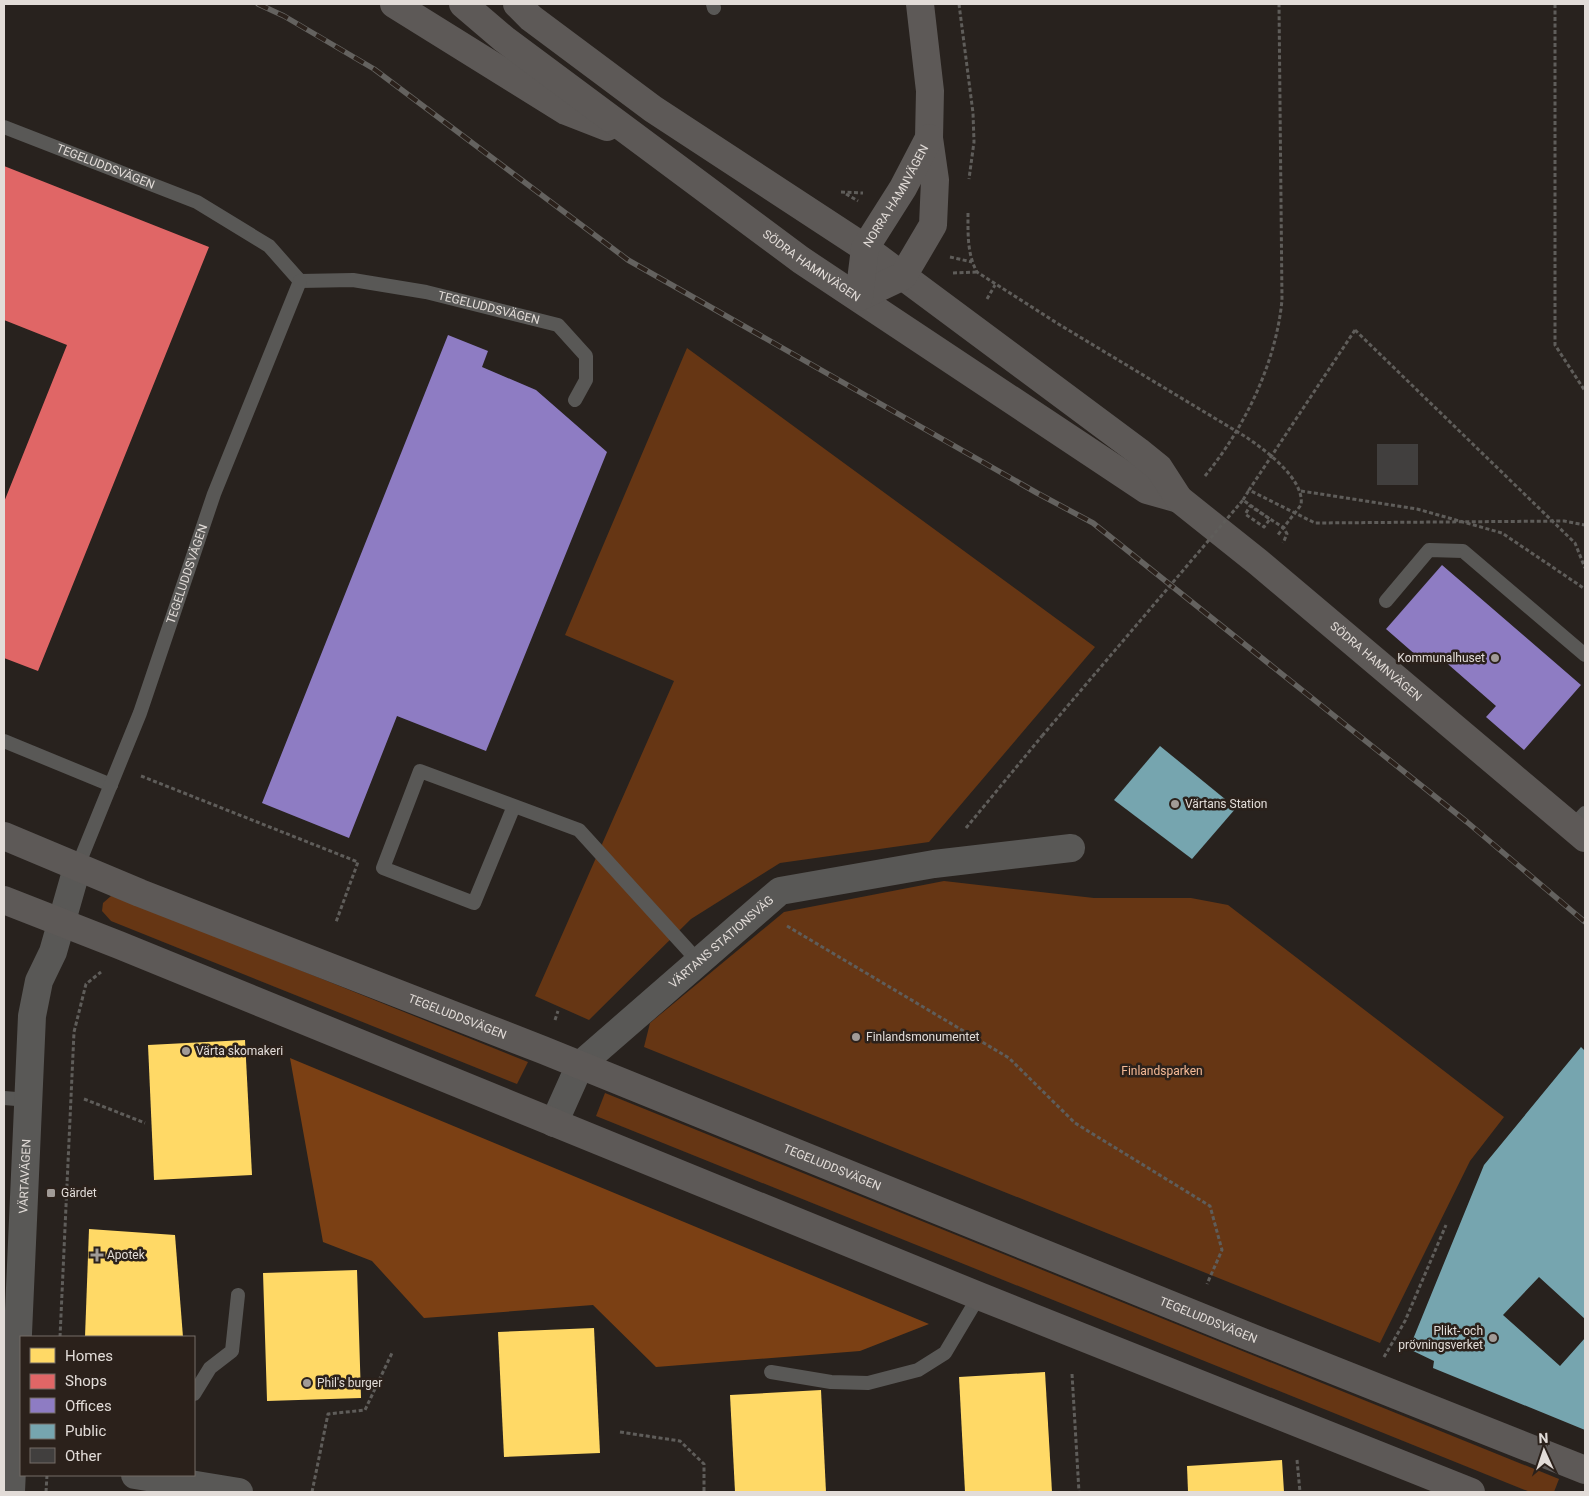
<svg xmlns="http://www.w3.org/2000/svg" width="1589" height="1496" viewBox="0 0 1589 1496" font-family="Roboto,sans-serif">
<rect width="100%" height="100%" fill="#28221e"/>
<g fill="#663614">
<polygon points="687,348 1095,647 929,842 780,863 691,919 589,1020 535,996 674,681 565,635"/>
<polygon points="944,881 1094,898 1191,898 1228,905 1504,1117 1470,1161 1380,1343 644,1047 650,1023 784,912"/>
<polygon points="111,896 119,897 528,1062 517,1084 111,921 102,911 103,903"/>
<polygon points="605,1093 1559,1479 1554,1492 1530,1492 596,1116"/>
</g>
<polygon fill="#7b4014" points="290,1058 929,1324 860,1351 656,1367 593,1305 424,1318 372,1261 323,1242"/>
<g fill="#ffd966">
<polygon points="245,1040 252,1175 154,1180 148,1045"/>
<polygon points="89,1229 175,1235 183,1337 85,1337"/>
<polygon points="357,1270 361,1398 267,1401 263,1273"/>
<polygon points="594,1328 600,1453 504,1457 498,1332"/>
<polygon points="1045,1372 1052,1492 965,1492 959,1377"/>
<polygon points="821,1390 826,1492 735,1492 730,1395"/>
<polygon points="1282,1460 1284,1492 1188,1492 1187,1466"/>
</g>
<polygon fill="#e06666" points="4,166 209,247 38,671 4,658 4,502 67,345 4,320"/>
<g fill="#8e7cc3">
<polygon points="448,335 488,351 482,367 536,390 607,452 486,751 397,716 349,838 262,803"/>
<polygon points="1442,565 1581,685 1524,750 1486,717 1496,706 1434,652 1425,663 1386,629"/>
</g>
<g fill="#76a5af">
<polygon points="1160,746 1236,808 1192,859 1114,800"/>
<polygon points="1581,1047 1585,1051 1585,1319 1539,1277 1503,1315 1560,1366 1585,1338 1585,1430 1433,1368 1434,1361 1409,1349 1484,1165"/>
</g>
<rect fill="#413f3e" x="1377" y="444" width="41" height="41"/>
<g fill="none" stroke-linecap="round" stroke-linejoin="round">
<g stroke="#5f5d5a" stroke-width="3" stroke-dasharray="4 2.5" stroke-linecap="butt">
<polyline points="959,4 973,113 974,142 969,179"/>
<polyline points="1555,4 1555,345 1585,391"/>
<polyline points="841,192 863,193"/>
<polyline points="846,194 858,201"/>
<path d="M 968,213 C 968,233 967,254 977,272 L 1060,325 L 1246,437 C 1265,450 1305,479 1301,505 L 1277,536"/>
<polyline points="950,257 972,262"/>
<polyline points="953,273 977,272"/>
<polyline points="987,299 995,285"/>
<polyline points="1355,330 1575,543 1585,568"/>
<path d="M 1205,476 C 1245,427 1276,363 1282,300 L 1279,4"/>
<polyline points="1301,491 1417,509 1502,533 1585,589"/>
<polyline points="1243,500 1249,490"/>
<polyline points="1246,513 1250,506 1284,528 1287,534 1283,543"/>
<polyline points="141,776 358,862 336,922"/>
<polyline points="966,828 1042,736"/>
<polyline points="787,926 1009,1058 1075,1123 1210,1206 1222,1250 1207,1284"/>
<polyline points="555,1020 558,1011"/>
<polyline points="84,1099 145,1123"/>
<polyline points="60,1337 74,1032 86,984 101,972"/>
<polyline points="1384,1357 1405,1321 1446,1225"/>
<polyline points="1072,1374 1079,1492"/>
<polyline points="620,1432 680,1441 704,1464 704,1492"/>
<polyline points="1297,1460 1300,1492"/>
<polyline points="46,1492 47,1475"/>
<polyline points="312,1492 328,1414 365,1410 392,1353"/>
</g>
<g stroke="#595856" stroke-width="14">
<polyline points="713,4 714,8"/>
<path id="s1" d="M 4,127 L 197,202 L 269,246 L 300,281 L 353,280 L 426,292 L 558,325 L 586,356 L 586,380 L 575,400"/>
<polyline points="1386,601 1429,550 1463,551 1585,655"/>
<polyline points="4,741 111,785"/>
<polyline points="514,806 474,903 383,868 420,771 579,830 698,961"/>
<polyline points="1572,827 1585,813"/>
<path id="s2" d="M 77,868 L 140,713 L 214,494 L 300,281"/>
<polyline points="4,1098 29,1100"/>
<polyline points="771,1372 831,1382 868,1383 918,1370 945,1353 979,1296"/>
<polyline points="194,1394 210,1368 232,1351 238,1295"/>
</g>
<g stroke="#595856" stroke-width="28">
<path id="s3" d="M 554,1123 L 580,1065 L 780,891 L 934,864 L 1071,848"/>
<polyline points="135,1475 239,1492"/>
</g>
<path stroke="#595856" stroke-width="28" id="s4" d="M 11,1492 L 32,1016 L 39,981 L 53,952 L 77,868"/>
<g stroke="#5d5957" stroke-width="28">
<polyline points="394,4 566,111 607,127"/>
<path id="s5" d="M 463,4 L 504,39 L 801,260 L 1147,490 L 1179,499"/>
<path id="s6" d="M 517,4 L 531,18 L 653,109 L 865,248 L 1138,451 L 1159,468 L 1179,499 L 1258,562 L 1585,838"/>
<polyline points="859,297 903,276 933,225 935,180 929,138 930,91 920,4"/>
<path id="s7" d="M 859,297 L 865,248 L 903,188 L 929,138"/>
<path id="s8" d="M 4,836 L 140,893 L 543,1050 L 1245,1335 L 1585,1470"/>
<polyline points="4,900 119,945 979,1296 1471,1492"/>
</g>
<g stroke="#64625f" stroke-width="5.5">
<polyline id="rail" points="258,4 284,16 374,69 628,260 1037,493 1093,523 1467,822 1585,922"/>
</g>
<use href="#rail" stroke="#2b211b" stroke-width="4" stroke-dasharray="11" stroke-linecap="butt"/>
<g stroke="#5f5d5a" stroke-width="3" stroke-dasharray="4 2.5" stroke-linecap="butt">
<polyline points="1355,330 1249,490 1315,523 1564,521 1585,525"/>
<polyline points="1042,736 1243,500 1270,519 1264,527 1245,514"/>
</g>
</g>
<g fill="#a19b97" stroke="#2b211b" stroke-width="2">
<circle cx="1495" cy="658" r="5"/>
<circle cx="1175" cy="804" r="5"/>
<circle cx="856" cy="1037" r="5"/>
<circle cx="186" cy="1051" r="5"/>
<rect x="46" y="1188" width="10" height="10" rx="2.5"/>
<path d="M94.5 1247.5h5v5h5v5h-5v5h-5v-5h-5v-5h5z"/>
<circle cx="1493" cy="1338" r="5"/>
<circle cx="307" cy="1383" r="5"/>
</g>
<g text-anchor="middle" stroke-width="5" stroke-linejoin="round" paint-order="stroke">
<g font-size="12" fill="#e2dcd8" stroke="#2b211b">
<text dy="4" stroke="none"><textPath href="#s1" startOffset="109">TEGELUDDSVÄGEN</textPath></text>
<text dy="4" stroke="none"><textPath href="#s7" startOffset="110">NORRA HAMNVÄGEN</textPath></text>
<text dy="4" stroke="none"><textPath href="#s5" startOffset="436">SÖDRA HAMNVÄGEN</textPath></text>
<text dy="4" stroke="none"><textPath href="#s1" startOffset="530">TEGELUDDSVÄGEN</textPath></text>
<text dy="4" stroke="none"><textPath href="#s2" startOffset="314">TEGELUDDSVÄGEN</textPath></text>
<text dy="4" stroke="none"><textPath href="#s6" startOffset="1085">SÖDRA HAMNVÄGEN</textPath></text>
<text dy="4" stroke="none"><textPath href="#s3" startOffset="251">VÄRTANS STATIONSVÄG</textPath></text>
<text dy="4" stroke="none"><textPath href="#s8" startOffset="488">TEGELUDDSVÄGEN</textPath></text>
<text dy="4" stroke="none"><textPath href="#s8" startOffset="892">TEGELUDDSVÄGEN</textPath></text>
<text dy="4" stroke="none"><textPath href="#s4" startOffset="316">VÄRTAVÄGEN</textPath></text>
<text dy="4" stroke="none"><textPath href="#s8" startOffset="1298">TEGELUDDSVÄGEN</textPath></text>
</g>
<g font-size="12" fill="#e2dcd8" stroke="#2b211b" text-anchor="start">
<text x="1485" y="662" text-anchor="end">Kommunalhuset</text>
<text x="1185" y="808">Värtans Station</text>
<text x="866" y="1041">Finlandsmonumentet</text>
<text x="196" y="1055">Värta skomakeri</text>
<text x="61" y="1197">Gärdet</text>
<text x="107" y="1259">Apotek</text>
<text x="1483" y="1335" text-anchor="end">Plikt- och<tspan x="1483" dy="14">prövningsverket</tspan></text>
<text x="317" y="1387">Phil's burger</text>
</g>
<g font-size="12" fill="#f5ba96" stroke="#2b211b">
<text x="1162" y="1075">Finlandsparken</text>
</g>
</g>
<rect width="1589" height="1496" fill="none" stroke="#e2dcd8" stroke-width="10"/>
<rect x="20" y="1336" width="175" height="140" fill="#2b211b" stroke="#746c67"/>
<rect x="30" y="1348" width="25" height="15" fill="#ffd966" stroke="#746c67"/>
<text x="65" y="1361" font-size="15" fill="#e2dcd8">Homes</text>
<rect x="30" y="1374" width="25" height="15" fill="#e06666" stroke="#746c67"/>
<text x="65" y="1386" font-size="15" fill="#e2dcd8">Shops</text>
<rect x="30" y="1398" width="25" height="15" fill="#8e7cc3" stroke="#746c67"/>
<text x="65" y="1411" font-size="15" fill="#e2dcd8">Offices</text>
<rect x="30" y="1424" width="25" height="15" fill="#76a5af" stroke="#746c67"/>
<text x="65" y="1436" font-size="15" fill="#e2dcd8">Public</text>
<rect x="30" y="1448" width="25" height="15" fill="#413f3e" stroke="#746c67"/>
<text x="65" y="1461" font-size="15" fill="#e2dcd8">Other</text>
<g transform="translate(1544 1451) rotate(357)" stroke="#2b211b" stroke-width="4" paint-order="stroke">
<path d="M0-4L9 19L0 12L-9 19Z" fill="#e2dcd8"/>
<text y="-8" font-size="14" font-weight="bold" text-anchor="middle" fill="#e2dcd8">N</text>
</g>
</svg>
